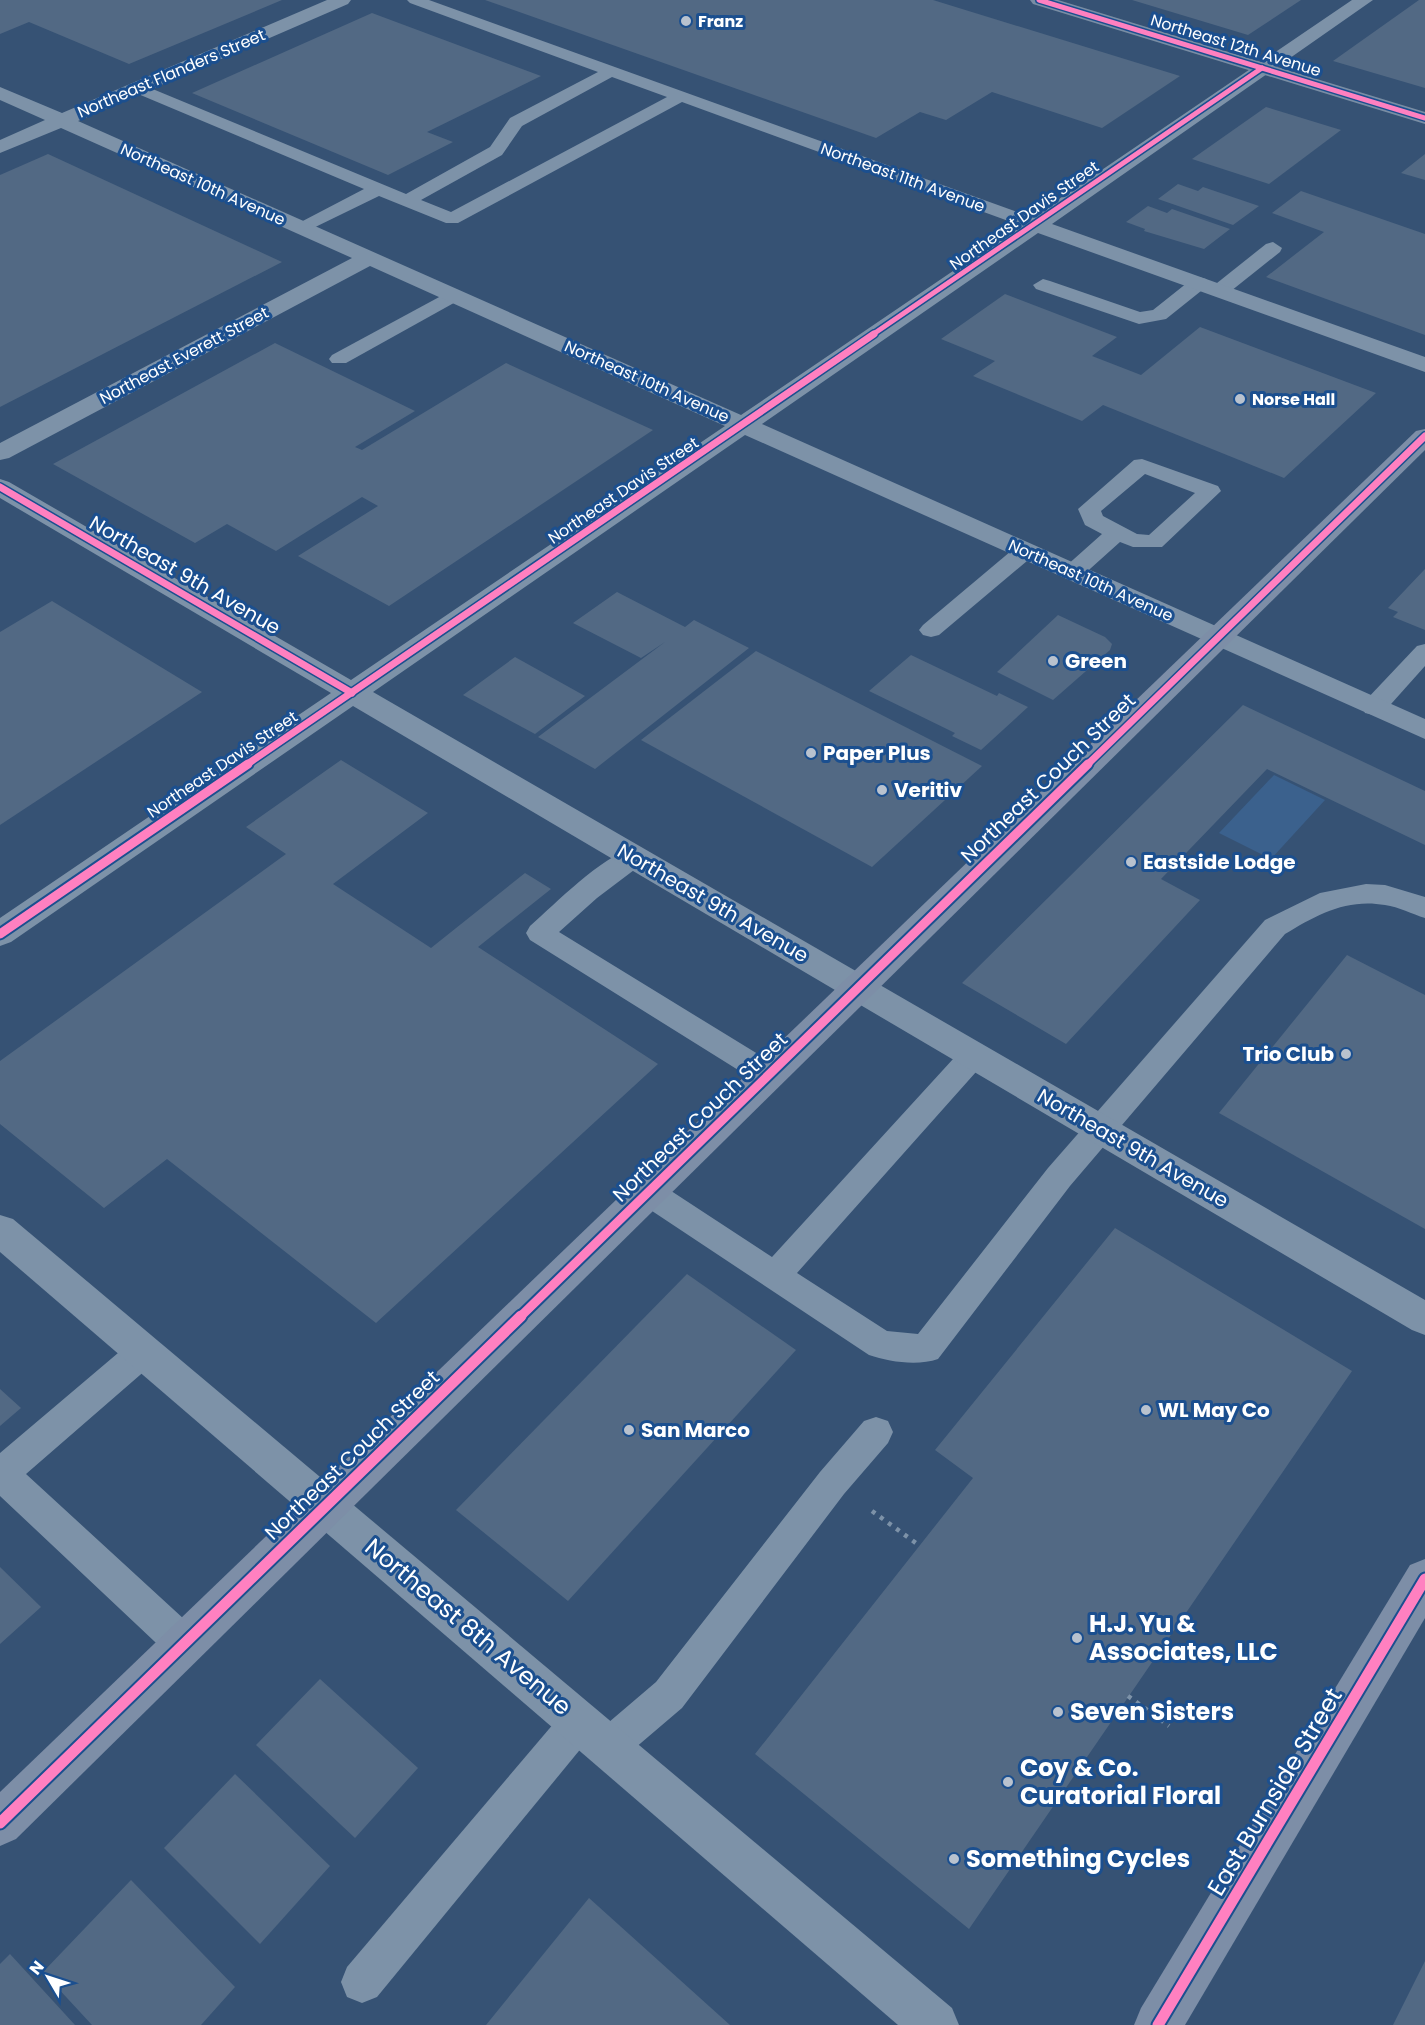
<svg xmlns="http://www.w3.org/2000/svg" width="1425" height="2025" viewBox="0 0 1425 2025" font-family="Poppins,sans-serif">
<rect width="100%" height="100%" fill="#365274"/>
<polygon fill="#3b618d" points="1274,775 1325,800 1271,859 1219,833"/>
<g fill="#526984">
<polygon points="0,0 282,0 129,64 29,22 0,34"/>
<polygon points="485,0 933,0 1180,76 1102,128 992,92 946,120 920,112 876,138"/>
<polygon points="1132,0 1301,0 1248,35"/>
<polygon points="1419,0 1425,0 1425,88 1333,61"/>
<polygon points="372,13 541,76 427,132 453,142 388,175 192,93"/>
<polygon points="1266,107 1341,130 1269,184 1192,159"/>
<polygon points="48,154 282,262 0,407 0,175"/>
<polygon points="1425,154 1425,180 1401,173"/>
<polygon points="1178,184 1198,191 1203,187 1259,206 1233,225 1158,199"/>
<polygon points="1301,191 1425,234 1425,335 1266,277 1324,232 1272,213"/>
<polygon points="1148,206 1167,213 1172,209 1230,229 1204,249 1144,231 1145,229 1126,222"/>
<polygon points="1005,294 1117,337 1092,356 1141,375 1200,327 1376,393 1284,478 1103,405 1082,421 973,376 995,361 941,339"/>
<polygon points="275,343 415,411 355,447 362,450 506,363 653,430 389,606 298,556 378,506 362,497 276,551 227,524 195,543 53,464"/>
<polygon points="1425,569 1425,630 1393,617 1398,612 1388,608"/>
<polygon points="617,592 685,627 694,620 749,648 595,769 538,737 665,642 641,658 573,623"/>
<polygon points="52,601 202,692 0,825 0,632"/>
<polygon points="1058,615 1105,637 1112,644 1110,650 1053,700 997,672"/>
<polygon points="756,651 982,766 872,867 641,740"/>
<polygon points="911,655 997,696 999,693 1028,707 981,750 952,736 955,733 869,691"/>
<polygon points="515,657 585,696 535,734 463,695"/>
<polygon points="1243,705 1425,791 1425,845 1267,769 1161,879 1200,900 1066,1044 962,983"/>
<polygon points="341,760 428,813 333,884 431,948 525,873 551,889 478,947 658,1064 376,1323 167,1159 104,1208 0,1124 0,1061 286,854 246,827"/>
<polygon points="1347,955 1425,995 1425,1229 1219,1113"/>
<polygon points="1115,1228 1352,1371 969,1929 755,1754 973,1478 935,1450"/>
<polygon points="687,1274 796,1350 568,1601 456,1510"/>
<polygon points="0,1389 21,1408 0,1426"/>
<polygon points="0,1567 41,1607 0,1644"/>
<polygon points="320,1679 418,1768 355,1838 256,1745"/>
<polygon points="235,1774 330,1866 260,1944 164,1848"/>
<polygon points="131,1880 235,1987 201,2025 92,2025 43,1972"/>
<polygon points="589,1898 730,2025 486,2025"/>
<polygon points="10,1954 75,2025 0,2025 0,1964"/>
<polygon points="1425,1961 1425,2025 1393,2025"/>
</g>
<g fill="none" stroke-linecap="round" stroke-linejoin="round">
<g stroke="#7d92a8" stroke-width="4.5" stroke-dasharray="4 6" stroke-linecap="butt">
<polyline points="872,1511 920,1546"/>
<polyline points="1128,1696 1169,1726"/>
</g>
<g fill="#7d92a8" fill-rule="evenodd">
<path d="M 407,0 L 429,0 L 1042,221 L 1045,225 L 1042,229 L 1030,229 L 682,102 L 458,223 L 446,223 L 379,196 L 303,233 L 294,228 L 297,224 L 364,189 L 131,91 L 129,88 L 137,83 L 143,85 L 406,194 L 490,147 L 510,118 L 598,72 L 410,3 ZM 612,77 L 667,97 L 451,212 L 421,200 L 502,155 L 522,126 Z"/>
<polygon points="1273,242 1282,248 1280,252 1226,295 1212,295 1209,291 1212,287 1266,244"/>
<polygon points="1199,277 1206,279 1209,283 1206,287 1166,319 1139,324 1036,289 1033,285 1043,279 1050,281 1140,312 1153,310 1192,279"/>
<polygon points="454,289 464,295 461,299 346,363 332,363 329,359 332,355"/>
<path d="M 1142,459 L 1218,486 L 1221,491 L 1162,547 L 1133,547 L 1120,542 L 1081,577 L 1065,577 L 1062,572 L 1065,567 L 1102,534 L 1085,525 L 1078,509 L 1134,460 ZM 1145,474 L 1195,493 L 1149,535 L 1137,534 L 1103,516 L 1101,511 Z"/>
<polygon points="1025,544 1033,546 1036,551 1033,556 939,635 931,637 923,635 919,630 923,625 1017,546"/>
<polygon points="1425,644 1425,666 1383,713 1374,715 1365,713 1362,707 1365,701 1417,646"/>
<path d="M 633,848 L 642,850 L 646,857 L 642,864 L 597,898 L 559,932 L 779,1067 L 784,1075 L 779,1083 L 769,1086 L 759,1083 L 530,940 L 526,933 L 530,926 C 556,903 601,857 633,848 Z"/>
<path d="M 1366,884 L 1385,885 L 1425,897 L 1425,918 C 1412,914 1399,907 1385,905 C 1347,898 1316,915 1285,934 L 1070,1186 L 938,1359 C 918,1366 889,1362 869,1355 L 637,1201 L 633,1192 L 637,1183 L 648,1179 L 659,1183 L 772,1257 L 964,1047 L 974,1044 L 984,1047 L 989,1055 L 984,1063 L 797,1273 L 887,1331 L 918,1334 L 1048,1168 L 1265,920 L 1320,893 Z"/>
<polygon points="143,1338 155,1342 159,1352 155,1362 26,1474 197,1631 202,1644 197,1657 184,1662 171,1657 0,1496 0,1453 131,1342"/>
<polygon points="876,1417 888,1421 893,1432 888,1443 844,1494 682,1708 621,1760 608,1766 595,1760 589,1747 595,1734 656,1682 820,1472 864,1421"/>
<polygon points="579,1703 592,1709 598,1722 592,1735 377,1997 362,2003 347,1997 341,1982 347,1967 566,1709"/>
</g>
<g fill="#7d92a8" fill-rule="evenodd">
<polygon points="327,0 351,0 348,4 78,121 741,415 1352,0 1373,0 1052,224 1425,357 1425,372 1038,233 762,424 1425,719 1425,739 745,435 373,692 1425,1300 1425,1335 1412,1330 353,706 11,942 0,946 0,918 331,693 0,498 0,479 9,482 351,680 725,426 370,266 9,458 0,460 0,443 352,258 61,128 0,153 0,140 45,120 0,100 0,87 62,113"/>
<polygon points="0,1215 13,1219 952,2008 959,2025 898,2025 0,1252"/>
</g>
<polygon fill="#798da4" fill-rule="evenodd" points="1030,0 1058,0 1425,112 1425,124 1033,4"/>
<g fill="#7d8ea7" fill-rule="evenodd">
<polygon points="1425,429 1425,450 16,1839 0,1846 0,1792 1416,431"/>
<polygon points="1425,1559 1425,1618 1185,2025 1134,2025 1141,2008 1410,1565"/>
</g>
<g stroke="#1b4f8f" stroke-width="8">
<g id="cycleway-far3">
<polyline points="1039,0 1425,118"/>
<polyline points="872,335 1262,68"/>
</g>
</g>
<g stroke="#1b4f8f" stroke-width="10">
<g id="cycleway-far2">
<polyline points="0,487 352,693"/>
<polyline points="246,765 874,334"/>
<polyline points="1087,765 1425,436"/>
</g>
</g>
<g stroke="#1b4f8f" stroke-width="13">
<g id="cycleway-far1">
<polyline points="0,934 248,764"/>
<polyline points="520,1317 1088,764"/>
</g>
</g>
<g stroke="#1b4f8f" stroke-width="15">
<g id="cycleway">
<polyline points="0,1823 521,1316"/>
<polyline points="1158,2025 1425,1579"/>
</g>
</g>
<use href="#cycleway-far3" stroke="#ff80c0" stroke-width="5"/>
<use href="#cycleway-far2" stroke="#ff80c0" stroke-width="7"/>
<use href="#cycleway-far1" stroke="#ff80c0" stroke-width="9"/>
<use href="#cycleway" stroke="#ff80c0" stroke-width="11"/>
</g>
<g fill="#b9c2ce" stroke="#1b4f8f" stroke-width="2">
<circle cx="686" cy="21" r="6"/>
<circle cx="1240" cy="399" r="6"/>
<circle cx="1053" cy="661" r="6"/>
<circle cx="811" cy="753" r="6"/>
<circle cx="882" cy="790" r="6"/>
<circle cx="1131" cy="862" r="6"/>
<circle cx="1346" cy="1054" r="6"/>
<circle cx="1146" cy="1410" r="6"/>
<circle cx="629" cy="1430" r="6"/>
<circle cx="1077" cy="1638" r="6"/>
<circle cx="1058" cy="1712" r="6"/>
<circle cx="1008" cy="1782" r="6"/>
<circle cx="954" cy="1859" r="6"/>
</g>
<g text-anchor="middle" stroke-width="6" stroke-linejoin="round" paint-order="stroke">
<g font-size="16" font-weight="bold" fill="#fff" stroke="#1b4f8f" text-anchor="start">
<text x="698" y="27">Franz</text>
<text x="1252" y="405">Norse Hall</text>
</g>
<g font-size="16" fill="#fff" stroke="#1b4f8f">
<text transform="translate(1236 45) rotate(17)" y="6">Northeast 12th Avenue</text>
<text transform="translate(171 73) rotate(-23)" y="6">Northeast Flanders Street</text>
<text transform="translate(903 177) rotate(20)" y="6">Northeast 11th Avenue</text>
<text transform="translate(203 184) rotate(24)" y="6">Northeast 10th Avenue</text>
<text transform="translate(1024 215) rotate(-35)" y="6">Northeast Davis Street</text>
<text transform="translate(184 355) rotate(-28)" y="6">Northeast Everett Street</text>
<text transform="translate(647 381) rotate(24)" y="6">Northeast 10th Avenue</text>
<text transform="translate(623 490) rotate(-34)" y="6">Northeast Davis Street</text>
<text transform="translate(1091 580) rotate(24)" y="6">Northeast 10th Avenue</text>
<text transform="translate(222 764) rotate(-34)" y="6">Northeast Davis Street</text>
</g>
<g font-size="20" fill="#fff" stroke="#1b4f8f">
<text transform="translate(185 575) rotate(30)" y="7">Northeast 9th Avenue</text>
<text transform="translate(1048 778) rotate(-44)" y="7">Northeast Couch Street</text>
<text transform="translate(713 903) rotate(30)" y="7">Northeast 9th Avenue</text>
<text transform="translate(700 1117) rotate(-44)" y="7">Northeast Couch Street</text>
<text transform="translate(1133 1148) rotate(30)" y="7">Northeast 9th Avenue</text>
<text transform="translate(352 1455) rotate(-44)" y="7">Northeast Couch Street</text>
</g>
<g font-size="20" font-weight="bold" fill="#fff" stroke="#1b4f8f" text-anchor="start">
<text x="1065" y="668">Green</text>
<text x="823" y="760">Paper Plus</text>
<text x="894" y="797">Veritiv</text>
<text x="1143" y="869">Eastside Lodge</text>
<text x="1334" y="1061" text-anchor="end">Trio Club</text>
<text x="1158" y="1417">WL May Co</text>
<text x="641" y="1437">San Marco</text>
</g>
<g font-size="24" font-weight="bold" fill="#fff" stroke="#1b4f8f" text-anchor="start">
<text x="1089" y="1632">H.J. Yu &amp;<tspan x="1089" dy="28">Associates, LLC</tspan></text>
<text x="1070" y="1720">Seven Sisters</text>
<text x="1020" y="1776">Coy &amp; Co.<tspan x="1020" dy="28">Curatorial Floral</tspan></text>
<text x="966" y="1867">Something Cycles</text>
</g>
<g font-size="24" fill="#fff" stroke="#1b4f8f">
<text transform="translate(468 1627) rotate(40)" y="8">Northeast 8th Avenue</text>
<text transform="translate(1275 1792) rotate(-59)" y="8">East Burnside Street</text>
</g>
</g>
<g transform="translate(48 1977) rotate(309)" stroke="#1b4f8f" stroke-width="4.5" paint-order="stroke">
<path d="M0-4.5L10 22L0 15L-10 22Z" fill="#ffffff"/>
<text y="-9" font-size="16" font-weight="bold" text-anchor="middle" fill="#ffffff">N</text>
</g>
</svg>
